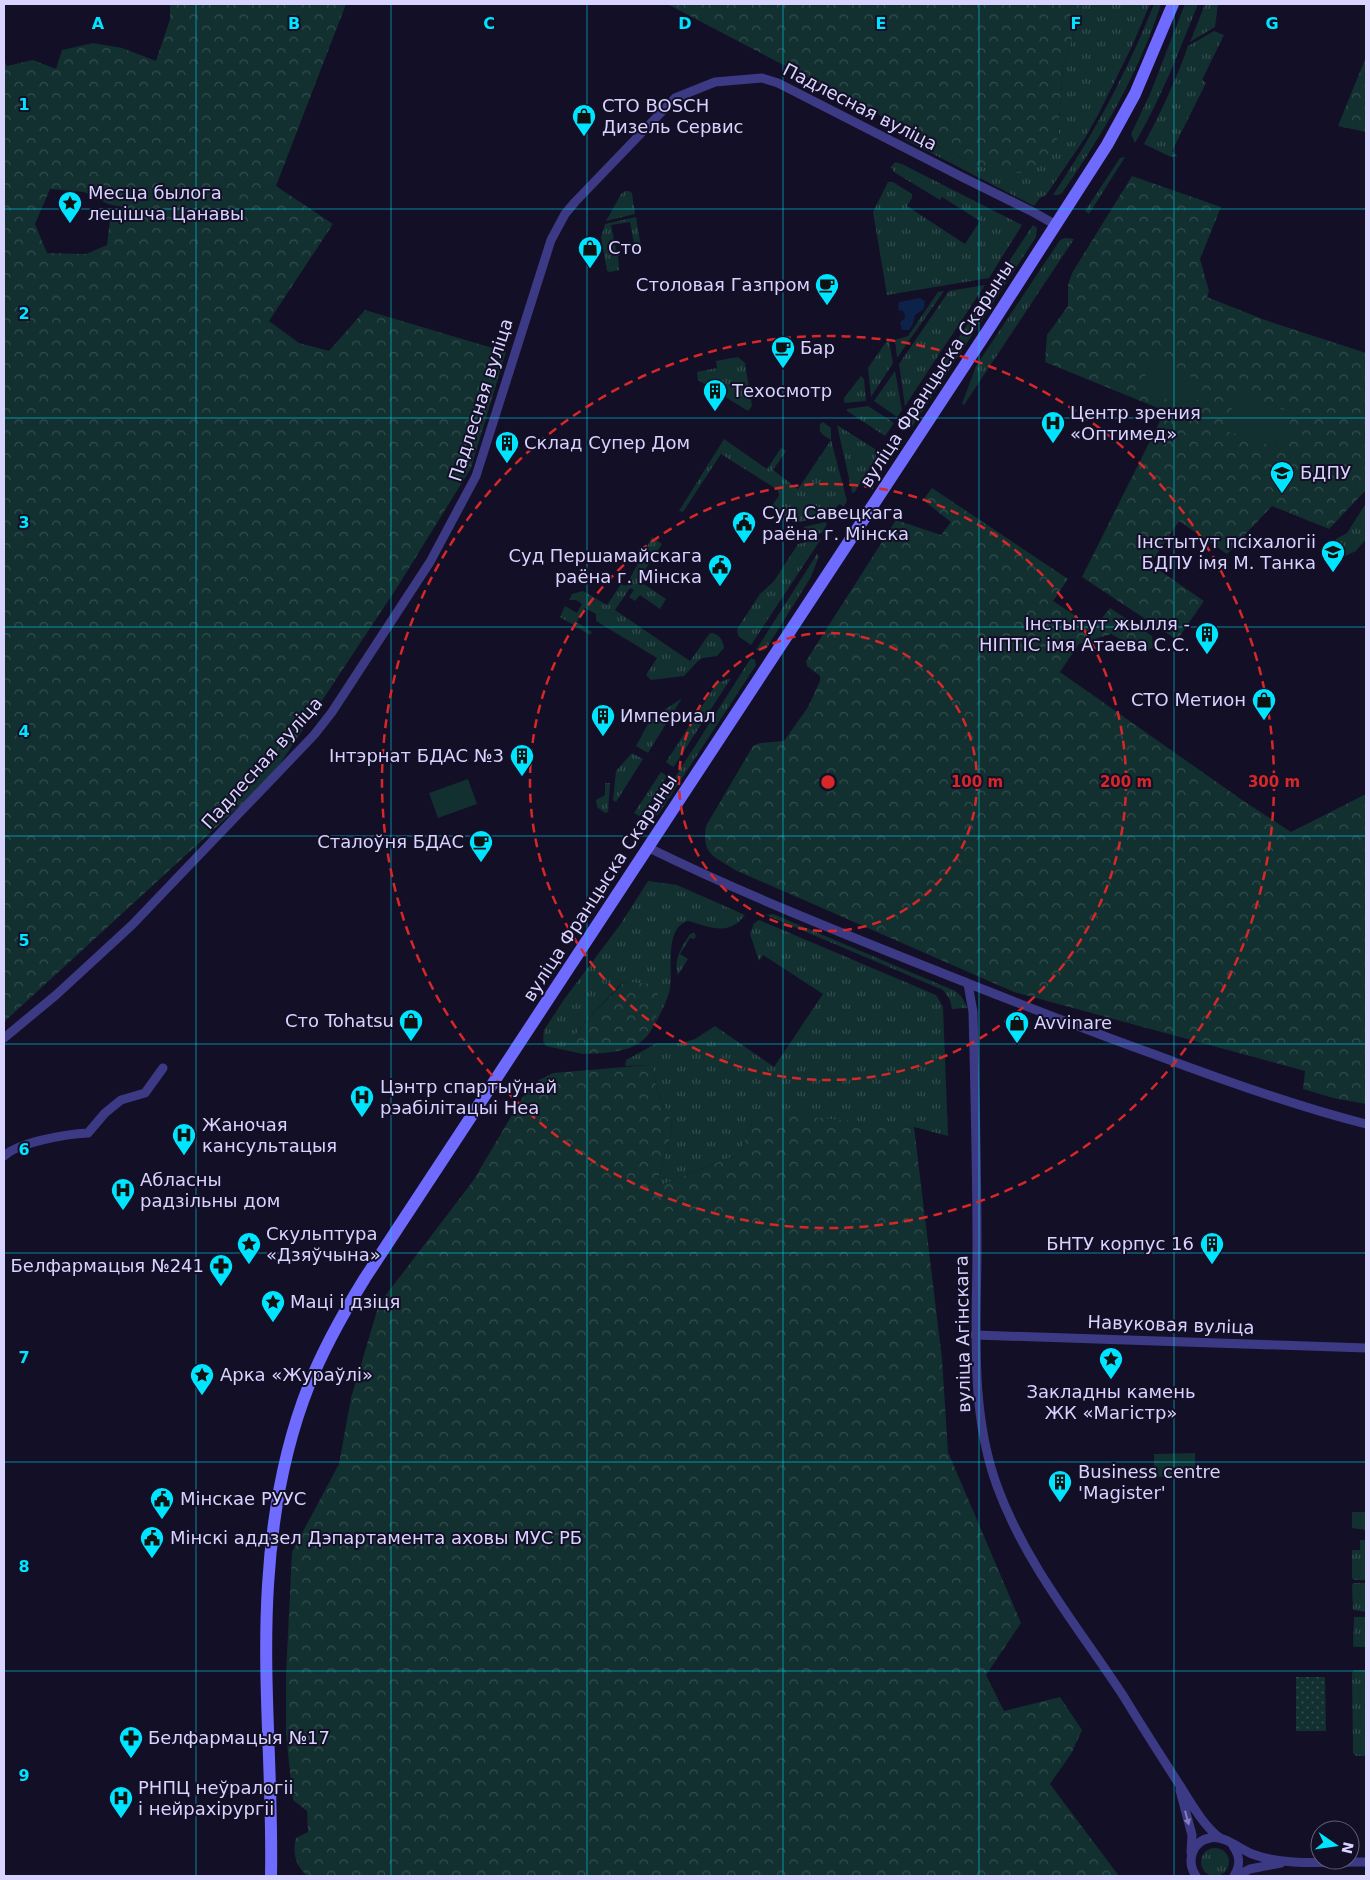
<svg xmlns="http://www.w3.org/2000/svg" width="1370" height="1880" viewBox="0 0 1370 1880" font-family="'DejaVu Sans',sans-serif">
<defs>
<pattern id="grass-tufts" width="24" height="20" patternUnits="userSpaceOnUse" patternTransform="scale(1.25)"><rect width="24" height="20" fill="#12302f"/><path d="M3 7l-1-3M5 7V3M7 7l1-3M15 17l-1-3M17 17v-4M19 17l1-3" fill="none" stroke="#344d4e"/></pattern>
<pattern id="forest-crowns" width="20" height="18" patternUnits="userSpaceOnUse" patternTransform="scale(1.25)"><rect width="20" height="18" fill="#12302f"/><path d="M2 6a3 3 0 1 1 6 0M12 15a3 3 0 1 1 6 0" fill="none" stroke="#344d4e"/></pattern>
<pattern id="park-dots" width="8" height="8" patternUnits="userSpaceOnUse" patternTransform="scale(1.25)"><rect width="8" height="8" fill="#12302f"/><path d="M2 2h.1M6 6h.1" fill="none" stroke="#344d4e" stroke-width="1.8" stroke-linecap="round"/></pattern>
</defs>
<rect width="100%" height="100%" fill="#130f26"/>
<g fill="url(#grass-tufts)">
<polygon points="1083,4 1150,4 1133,44 1099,113 1085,138 1046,195 1040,198 1034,206 906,140 908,130 975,165 1058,137 1063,67"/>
<path d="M 1154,4 L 1161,4 C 1139,73 1103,134 1062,193 L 1058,195 L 1053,195 C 1095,132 1126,74 1154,4 Z"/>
<path d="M 1185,4 L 1198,4 C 1179,51 1161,99 1135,143 L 1131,134 L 1150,94 Z"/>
<polygon points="1205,4 1218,4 1215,27 1190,42"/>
<path d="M 1214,31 L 1224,35 L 1202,80 L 1206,83 L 1172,151 L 1177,156 L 1171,157 L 1144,144 C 1161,112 1176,80 1188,46 Z"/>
<polygon points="1125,157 1089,214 1085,211 1120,158"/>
<polygon points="895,162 902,164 1022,225 989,278 887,295 873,212 888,182 893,182 912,194 912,198 907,206 965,244 980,221 942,197 940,200 894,172 891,167"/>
<polygon points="625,191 629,191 632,193 635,214 606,221 621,194"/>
<polygon points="636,217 642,253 636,254 630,222 611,225 616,250 621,255 618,256 619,270 610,272 607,271 601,237 605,224"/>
<polygon points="1033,225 1037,228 1036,237 912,427 908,424 906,417"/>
<polygon points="1065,238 1074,239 964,405 962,404 976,366 1060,240"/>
<polygon points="985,285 905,406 899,364 949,291"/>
<polygon points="944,291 897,358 895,340 908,336 938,292"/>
<polygon points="889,341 893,363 871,397 868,368 886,342"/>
<polygon points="738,357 745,363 752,406 748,411 698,380 697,372 717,368 716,361"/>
<polygon points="895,371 902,410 897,417 874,401"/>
<polygon points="861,376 864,379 866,401 844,403 844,398"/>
<polygon points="868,406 894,423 885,436 847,411 847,409"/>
<path d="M 823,422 L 831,428 L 831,440 L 847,501 L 844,506 L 839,504 L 835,509 L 838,512 L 834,514 L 795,523 L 770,508 L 779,496 L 778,490 L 721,454 L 683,512 L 679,511 L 724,439 L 767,469 L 781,448 L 786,451 L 773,470 L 798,489 L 831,440 C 824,435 818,434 820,424 Z"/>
<polygon points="837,425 875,449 876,452 876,458 854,493 852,492"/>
<polygon points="1366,503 1366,539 1356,551 1343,557 1336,539 1347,533"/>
<polygon points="825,522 827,524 822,533 806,537 802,533 804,527"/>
<path d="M 652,537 L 662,544 L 638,580 L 666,599 L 660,609 L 640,595 L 635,601 L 629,597 L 634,590 L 630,588 L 615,610 L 690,661 L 710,633 C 719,633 723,640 724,648 L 717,656 L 703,658 L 698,661 L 684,676 L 651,680 L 646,675 L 657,658 L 596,621 L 596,614 L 585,608 L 577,622 L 592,632 L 590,635 L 560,617 L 565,606 L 577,613 L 582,604 L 576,600 L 569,600 L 572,594 L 583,591 L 607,605 L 621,584 L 626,586 Z"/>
<polygon points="821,539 751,645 738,636 737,629 760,594 774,581 798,544"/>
<polygon points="817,554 819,556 811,577 766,649 762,651 756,650"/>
<polygon points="751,658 755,660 756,665 658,815 651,815"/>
<polygon points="731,678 675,765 673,767 666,762 717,683"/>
<polygon points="682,698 648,753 636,746 650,720"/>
<polygon points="632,753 643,759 616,802 613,800 616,771"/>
<polygon points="661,772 667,776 641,817 634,813"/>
<polygon points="605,783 610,783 608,812 605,813 597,807 596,800 605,795"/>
<path d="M 648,881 L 677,885 L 745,915 C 728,937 711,927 688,921 C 664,928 673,969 670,988 C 668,1000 661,1012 655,1024 L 658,1005 L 629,982 L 621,984 L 584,1023 L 573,1038 L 573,1046 L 583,1054 L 546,1046 L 543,1041 L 544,1030 L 565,998 L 620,925 Z"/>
<path d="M 773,914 L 953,990 C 961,994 964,1000 967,1008 L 952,1009 L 950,1000 L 943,990 L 766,915 Z"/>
<polygon points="759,920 936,995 943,1007 948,1136 914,1127 755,1116 739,1154 661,1185 658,1179 672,1131 671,1120 657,1091 653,1069 649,1065 625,1066 626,1060 657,1043 682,1043 695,1039 715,1026 774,1067 823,994 763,955 759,961 750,934 754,923"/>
<path d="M 694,933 L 696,936 L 694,939 L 690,938 L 680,954 L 688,959 L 678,975 C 673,959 682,947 690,934 Z"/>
<polygon points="1352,1512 1366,1512 1366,1530 1352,1528"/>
<polygon points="1360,1540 1366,1540 1366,1580 1354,1580 1352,1578 1352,1550 1360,1550"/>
<polygon points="1354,1583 1366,1583 1366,1612 1353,1610 1352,1585"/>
<polygon points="1354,1617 1366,1617 1366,1647 1355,1647 1353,1646"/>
<polygon points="1354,1670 1366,1670 1366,1756 1356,1756 1353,1753 1352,1673"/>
<circle cx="1215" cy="1862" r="14"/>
</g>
<g fill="url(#forest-crowns)" fill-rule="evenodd">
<path d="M 170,4 L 346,4 L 276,186 L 333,224 L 269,321 L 299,343 L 329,351 L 365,310 L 506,352 L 471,468 L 398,586 L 272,776 L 4,1022 L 4,60 L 7,66 L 33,60 L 56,69 L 62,50 L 93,43 L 122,48 L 156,61 L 170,19 ZM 50,189 L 84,192 L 108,204 L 128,208 L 110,219 L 107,245 L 86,254 L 47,253 L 35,224 Z"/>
<polygon points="667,4 1083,4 1063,67 1058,137 1043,162 1023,173 994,171 975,165"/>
<polygon points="1366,57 1366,132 1338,126"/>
<polygon points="1132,176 1221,207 1200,259 1209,291 1207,297 1265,320 1366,353 1366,490 1329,529 1272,506 1227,554 1179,521 1150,564 1204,601 1177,640 1082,577 1165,411 1045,362 1047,335 1068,306 1068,285 1072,273"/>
<path d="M 932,488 L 1068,579 L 1053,601 L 1094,628 L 1110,608 L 1152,636 L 1153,648 L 1142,652 L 1111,634 L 1079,644 L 1060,672 L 1245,802 L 1291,832 L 1366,794 L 1366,1104 L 1333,1098 L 1303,1089 L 1305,1071 L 1014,992 L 735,870 C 712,855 702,855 706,826 L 753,746 L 760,743 L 784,741 L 808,707 L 820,681 L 820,676 L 807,666 L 806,661 L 896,520 L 941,535 L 951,522 L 923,500 Z"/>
<path d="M 629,982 L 650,984 L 656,986 C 659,995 659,1004 657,1013 C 651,1052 615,1053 583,1054 L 573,1046 L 573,1038 L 584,1023 L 622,984 Z"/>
<path d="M 649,1065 L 653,1069 L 657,1091 L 671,1120 L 672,1131 L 658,1179 L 661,1185 L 739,1154 L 755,1116 L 760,1112 L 914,1127 L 942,1359 L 948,1452 L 1021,1623 L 986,1675 L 1004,1711 L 1060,1697 L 1082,1730 L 1071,1754 L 1050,1784 L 1119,1876 L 307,1876 C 296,1866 292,1853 296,1838 L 308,1832 L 307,1811 L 293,1800 L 286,1734 L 286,1674 L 292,1552 L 339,1464 L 351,1398 L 379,1304 L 473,1181 L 522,1098 L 539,1080 L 553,1073 Z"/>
</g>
<polygon fill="url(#park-dots)" points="1296,1677 1325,1677 1326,1731 1296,1731"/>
<g fill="#12302f">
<polygon points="1153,359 1205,383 1192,411 1140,388"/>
<polygon points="1237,394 1293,413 1281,449 1224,430"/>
<polygon points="468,779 477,804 438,818 429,793"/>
<polygon points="1195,1453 1195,1476 1154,1477 1154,1454"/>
</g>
<polygon fill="#0c2248" points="920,298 925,301 924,309 915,315 913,324 909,330 902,330 900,322 904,319 905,315 903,311 898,310 899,302"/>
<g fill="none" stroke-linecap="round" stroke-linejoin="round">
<g stroke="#3d3a85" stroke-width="9">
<path d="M 647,847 C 753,899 862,941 972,985 C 1033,1009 1094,1033 1156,1055 C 1225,1081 1295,1106 1366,1124"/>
<path d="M 968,984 L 973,1012 C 975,1090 977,1168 977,1246 C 977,1326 969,1409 997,1486 C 1026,1565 1079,1628 1124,1697 C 1141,1725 1159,1753 1177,1781 C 1188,1798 1203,1826 1220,1838"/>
<polyline points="4,1038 56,995 132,925 314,735 332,712 430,562 476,476 551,240 565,214 575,202 675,98 715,82 762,78 778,83 964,178 1033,212 1056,225"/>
<path d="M 4,1156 C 19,1142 67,1134 88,1133 L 105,1113 L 121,1100 L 145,1093 L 163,1068"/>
<polyline points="975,1335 1366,1348"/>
<polyline points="1180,1790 1192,1835 1191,1853"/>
<path d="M 1233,1846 C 1240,1856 1241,1865 1234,1876"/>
<path d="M 1196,1876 C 1186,1862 1192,1841 1210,1838 C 1225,1835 1239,1849 1252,1854 C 1287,1867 1330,1861 1366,1862"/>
<polyline points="1236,1876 1250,1869 1281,1863"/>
</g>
<path stroke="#6f6bff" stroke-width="12" d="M 271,1876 C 273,1779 262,1682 268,1585 C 272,1518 284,1448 309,1385 C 324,1347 344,1312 365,1278 L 990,327 L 1107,145 L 1135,94 L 1173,4"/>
</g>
<defs><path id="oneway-solid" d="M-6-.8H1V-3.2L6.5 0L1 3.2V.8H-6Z" transform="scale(1.25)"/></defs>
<use fill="#837fbc" href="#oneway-solid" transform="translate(1187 1818) rotate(75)"/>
<path fill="none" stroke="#00e5ff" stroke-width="1" stroke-opacity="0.55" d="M 196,4 L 196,1876M 391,4 L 391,1876M 587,4 L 587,1876M 783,4 L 783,1876M 979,4 L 979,1876M 1174,4 L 1174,1876M 4,209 L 1366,209M 4,418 L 1366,418M 4,627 L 1366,627M 4,836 L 1366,836M 4,1044 L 1366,1044M 4,1253 L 1366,1253M 4,1462 L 1366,1462M 4,1671 L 1366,1671"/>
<g fill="none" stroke="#d62828" stroke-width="2.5" stroke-dasharray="9 6">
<circle cx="828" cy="782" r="149"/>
<circle cx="828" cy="782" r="298"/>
<circle cx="828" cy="782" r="446"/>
</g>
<defs>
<g id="shop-pin" transform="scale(1.25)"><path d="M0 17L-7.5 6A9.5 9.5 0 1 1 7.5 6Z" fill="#00e5ff" stroke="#130f26"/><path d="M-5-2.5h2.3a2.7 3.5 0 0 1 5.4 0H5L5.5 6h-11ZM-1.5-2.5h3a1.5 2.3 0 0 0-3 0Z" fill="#111"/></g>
<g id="sight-pin" transform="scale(1.25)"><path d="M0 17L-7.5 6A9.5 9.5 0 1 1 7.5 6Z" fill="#00e5ff" stroke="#130f26"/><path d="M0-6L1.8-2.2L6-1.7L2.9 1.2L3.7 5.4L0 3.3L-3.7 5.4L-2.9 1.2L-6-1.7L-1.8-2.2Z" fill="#111"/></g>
<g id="cafe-pin" transform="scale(1.25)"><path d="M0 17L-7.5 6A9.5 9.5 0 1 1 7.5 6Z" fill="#00e5ff" stroke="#130f26"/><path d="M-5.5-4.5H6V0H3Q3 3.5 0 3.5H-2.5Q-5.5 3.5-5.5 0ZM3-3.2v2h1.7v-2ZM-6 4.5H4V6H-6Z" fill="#111"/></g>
<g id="building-pin" transform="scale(1.25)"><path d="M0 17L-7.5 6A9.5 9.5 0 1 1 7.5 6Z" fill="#00e5ff" stroke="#130f26"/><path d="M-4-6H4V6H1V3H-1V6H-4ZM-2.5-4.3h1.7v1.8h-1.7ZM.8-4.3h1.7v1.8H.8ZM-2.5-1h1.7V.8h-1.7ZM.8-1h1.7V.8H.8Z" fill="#111"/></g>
<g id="hospital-pin" transform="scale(1.25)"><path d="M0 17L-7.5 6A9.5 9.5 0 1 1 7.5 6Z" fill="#00e5ff" stroke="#130f26"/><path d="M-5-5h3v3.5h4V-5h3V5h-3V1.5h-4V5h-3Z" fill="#111"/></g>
<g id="university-pin" transform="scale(1.25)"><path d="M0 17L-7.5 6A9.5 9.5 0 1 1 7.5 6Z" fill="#00e5ff" stroke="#130f26"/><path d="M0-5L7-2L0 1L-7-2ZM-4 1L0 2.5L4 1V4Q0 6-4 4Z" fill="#111"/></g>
<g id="civic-pin" transform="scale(1.25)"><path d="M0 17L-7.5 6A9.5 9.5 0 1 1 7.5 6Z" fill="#00e5ff" stroke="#130f26"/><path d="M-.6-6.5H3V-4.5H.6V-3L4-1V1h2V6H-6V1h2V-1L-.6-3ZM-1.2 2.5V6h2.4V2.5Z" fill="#111"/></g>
<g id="pharmacy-pin" transform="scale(1.25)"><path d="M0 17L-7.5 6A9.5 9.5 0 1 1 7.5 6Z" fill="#00e5ff" stroke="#130f26"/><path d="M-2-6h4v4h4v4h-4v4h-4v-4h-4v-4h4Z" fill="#111"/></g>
</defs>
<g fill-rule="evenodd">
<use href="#shop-pin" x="584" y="116"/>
<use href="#sight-pin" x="70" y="203"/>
<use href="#shop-pin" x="590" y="248"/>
<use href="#cafe-pin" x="827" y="285"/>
<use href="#cafe-pin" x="783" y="348"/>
<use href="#building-pin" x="715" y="391"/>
<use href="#hospital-pin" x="1053" y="423"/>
<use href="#building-pin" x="507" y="443"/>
<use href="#university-pin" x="1282" y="473"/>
<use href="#civic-pin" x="744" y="523"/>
<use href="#university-pin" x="1333" y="552"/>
<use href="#civic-pin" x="720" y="566"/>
<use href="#building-pin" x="1207" y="634"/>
<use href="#shop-pin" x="1264" y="700"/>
<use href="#building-pin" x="603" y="716"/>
<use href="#building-pin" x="522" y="756"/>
<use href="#cafe-pin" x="481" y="842"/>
<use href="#shop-pin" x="411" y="1021"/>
<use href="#shop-pin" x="1017" y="1023"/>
<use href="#hospital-pin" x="362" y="1097"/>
<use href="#hospital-pin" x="184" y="1135"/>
<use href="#hospital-pin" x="123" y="1190"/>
<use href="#sight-pin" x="249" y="1244"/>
<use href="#building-pin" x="1212" y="1244"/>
<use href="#pharmacy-pin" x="221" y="1266"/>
<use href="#sight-pin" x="273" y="1302"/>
<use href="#sight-pin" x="1111" y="1359"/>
<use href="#sight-pin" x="202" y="1375"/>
<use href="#building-pin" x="1060" y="1482"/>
<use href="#civic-pin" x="162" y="1499"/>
<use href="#civic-pin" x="152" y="1538"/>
<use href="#pharmacy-pin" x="131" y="1738"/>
<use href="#hospital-pin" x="121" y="1798"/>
</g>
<g text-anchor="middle" stroke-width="4" stroke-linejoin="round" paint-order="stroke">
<g font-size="18" fill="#d9d4ff" stroke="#130f26" text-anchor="start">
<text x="602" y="112">СТО BOSCH<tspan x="602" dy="21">Дизель Сервис</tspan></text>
<text x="88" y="199">Месца былога<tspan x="88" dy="21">лецішча Цанавы</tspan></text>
<text x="608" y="254">Сто</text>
<text x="810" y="291" text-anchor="end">Столовая Газпром</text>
<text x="800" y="354">Бар</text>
<text x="732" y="397">Техосмотр</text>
<text x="1070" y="419">Центр зрения<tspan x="1070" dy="21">«Оптимед»</tspan></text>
<text x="524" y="449">Склад Супер Дом</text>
<text x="1300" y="479">БДПУ</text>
<text x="762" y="519">Суд Савецкага<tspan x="762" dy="21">раёна г. Мінска</tspan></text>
<text x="1316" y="548" text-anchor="end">Інстытут псіхалогіі<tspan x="1316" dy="21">БДПУ імя М. Танка</tspan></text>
<text x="702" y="562" text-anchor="end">Суд Першамайскага<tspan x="702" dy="21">раёна г. Мінска</tspan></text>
<text x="1190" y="630" text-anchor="end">Інстытут жылля -<tspan x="1190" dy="21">НІПТІС імя Атаева С.С.</tspan></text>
<text x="1246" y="706" text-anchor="end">СТО Метион</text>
<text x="620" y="722">Империал</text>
<text x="504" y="762" text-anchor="end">Інтэрнат БДАС №3</text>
<text x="464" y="848" text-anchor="end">Сталоўня БДАС</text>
<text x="394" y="1027" text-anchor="end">Сто Tohatsu</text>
<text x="1034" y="1029">Avvinare</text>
<text x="380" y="1093">Цэнтр спартыўнай<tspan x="380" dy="21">рэабілітацыі Неа</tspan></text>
<text x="202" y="1131">Жаночая<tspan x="202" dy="21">кансультацыя</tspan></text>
<text x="140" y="1186">Абласны<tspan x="140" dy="21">радзільны дом</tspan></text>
<text x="266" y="1240">Скульптура<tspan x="266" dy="21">«Дзяўчына»</tspan></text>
<text x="1194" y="1250" text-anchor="end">БНТУ корпус 16</text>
<text x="204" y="1272" text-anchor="end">Белфармацыя №241</text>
<text x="290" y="1308">Маці і дзіця</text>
<text x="220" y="1381">Арка «Жураўлі»</text>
<text x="1111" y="1398" text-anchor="middle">Закладны камень<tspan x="1111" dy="21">ЖК «Магістр»</tspan></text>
<text x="1078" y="1478">Business centre<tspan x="1078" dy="21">'Magister'</tspan></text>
<text x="180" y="1505">Мінскае РУУС</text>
<text x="170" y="1544">Мінскі аддзел Дэпартамента аховы МУС РБ</text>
<text x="148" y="1744">Белфармацыя №17</text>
<text x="138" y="1794">РНПЦ неўралогіі<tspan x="138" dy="21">і нейрахірургіі</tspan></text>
</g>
<g font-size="18" fill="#d9d4ff" stroke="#130f26">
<text transform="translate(860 107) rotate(27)" y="6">Падлесная вуліца</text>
<text transform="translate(937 374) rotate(-57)" y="6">вуліца Францыска Скарыны</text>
<text transform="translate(481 400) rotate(-72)" y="6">Падлесная вуліца</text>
<text transform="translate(262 763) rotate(-48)" y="6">Падлесная вуліца</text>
<text transform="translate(600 888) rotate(-57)" y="6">вуліца Францыска Скарыны</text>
<text transform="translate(1171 1325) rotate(2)" y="6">Навуковая вуліца</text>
<text transform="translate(963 1334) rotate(-91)" y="6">вуліца Агінскага</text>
</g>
</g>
<g font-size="16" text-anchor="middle" font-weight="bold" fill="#00e5ff" stroke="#130f26" stroke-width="4" stroke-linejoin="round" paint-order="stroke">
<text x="98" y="29">A</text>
<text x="294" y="29">B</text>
<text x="489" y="29">C</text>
<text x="685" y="29">D</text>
<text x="881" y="29">E</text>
<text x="1076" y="29">F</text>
<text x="1272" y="29">G</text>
<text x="24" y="110">1</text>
<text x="24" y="319">2</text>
<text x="24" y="528">3</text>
<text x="24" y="737">4</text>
<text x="24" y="946">5</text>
<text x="24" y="1155">6</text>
<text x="24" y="1363">7</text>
<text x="24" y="1572">8</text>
<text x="24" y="1781">9</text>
</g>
<circle cx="828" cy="782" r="8" fill="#d62828" stroke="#130f26" stroke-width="2.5"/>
<g font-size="15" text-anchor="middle" font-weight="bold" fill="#d62828" stroke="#130f26" stroke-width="4" stroke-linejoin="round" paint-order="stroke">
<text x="977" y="787">100 m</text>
<text x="1126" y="787">200 m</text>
<text x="1274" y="787">300 m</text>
</g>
<rect width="1370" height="1880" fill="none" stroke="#d9d4ff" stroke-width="10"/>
<g transform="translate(1335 1845) rotate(103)"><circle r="24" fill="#130f26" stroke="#625e7d"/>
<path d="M0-4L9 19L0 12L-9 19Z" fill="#00e5ff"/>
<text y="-8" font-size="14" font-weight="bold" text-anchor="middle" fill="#d9d4ff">N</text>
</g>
</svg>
